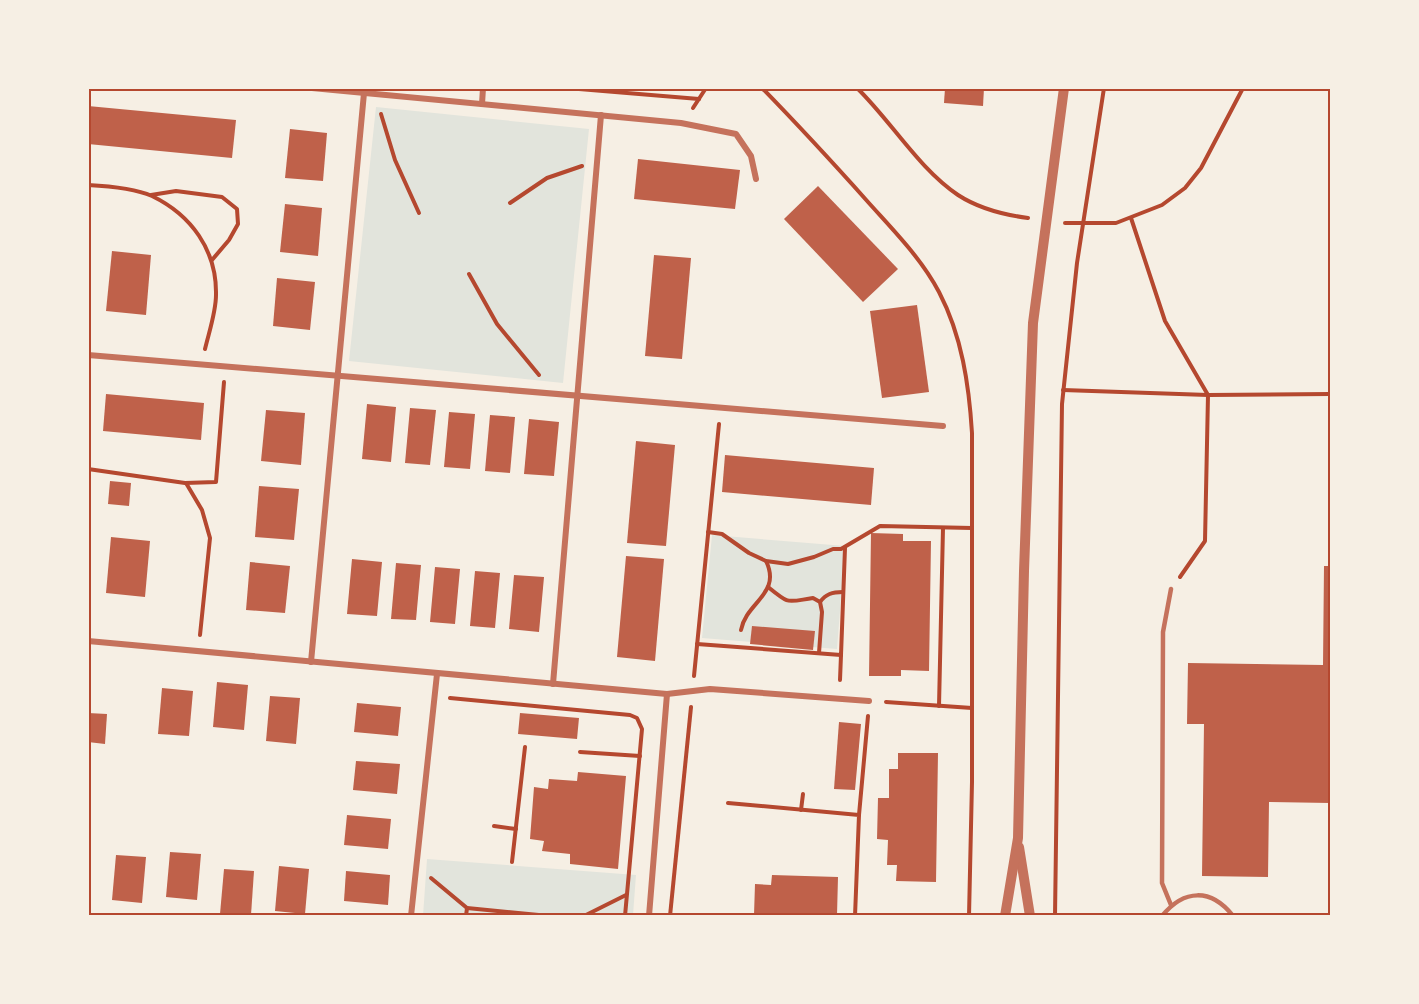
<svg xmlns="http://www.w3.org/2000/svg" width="1419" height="1004" viewBox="0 0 1419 1004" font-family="Merriweather,serif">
<rect width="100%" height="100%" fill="#f6efe4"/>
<g fill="#e2e4dc">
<polygon points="376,107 589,129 563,383 349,361"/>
<polygon points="712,535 845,546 837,649 702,638"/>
<polygon points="427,859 636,875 633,915 423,916"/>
</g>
<g fill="#bf614a">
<polygon points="945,88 984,88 983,106 944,103"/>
<polygon points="88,106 236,120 232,158 88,144"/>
<polygon points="290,129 327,133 323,181 285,178"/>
<polygon points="638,159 740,170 735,209 634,199"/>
<polygon points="818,186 898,269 863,302 784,219"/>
<polygon points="285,204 322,208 318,256 280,252"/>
<polygon points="112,251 151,255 146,315 106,311"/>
<polygon points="654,255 691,258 682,359 645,356"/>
<polygon points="277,278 315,282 310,330 273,326"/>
<polygon points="917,305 929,392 882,398 870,311"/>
<polygon points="106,394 204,403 201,440 103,431"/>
<polygon points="367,404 396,407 391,462 362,459"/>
<polygon points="410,408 436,410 430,465 405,463"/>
<polygon points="266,410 305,413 301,465 261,461"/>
<polygon points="449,412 475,414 470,469 444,467"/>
<polygon points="490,415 515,417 510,473 485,471"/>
<polygon points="529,419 559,422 554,476 524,474"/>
<polygon points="636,441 675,445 666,546 627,543"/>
<polygon points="725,455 874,468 871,505 722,492"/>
<polygon points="110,481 131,483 129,506 108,504"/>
<polygon points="259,486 299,489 294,540 255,537"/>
<polygon points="871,533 903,534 903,541 931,541 929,671 901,670 901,676 869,676"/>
<polygon points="111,537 150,541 145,597 106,593"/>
<polygon points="626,556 664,559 655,661 617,657"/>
<polygon points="352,559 382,562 377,616 347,614"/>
<polygon points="250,562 290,566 285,613 246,610"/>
<polygon points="396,563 421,565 416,620 391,619"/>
<polygon points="1324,566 1330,566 1330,803 1269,802 1268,877 1202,876 1204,724 1187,724 1188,663 1323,665"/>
<polygon points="435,567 460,569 455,624 430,622"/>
<polygon points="475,571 500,573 495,628 470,626"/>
<polygon points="514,575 544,577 539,632 509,629"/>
<polygon points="752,626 815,631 813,650 750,644"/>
<polygon points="217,682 248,685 244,730 213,727"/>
<polygon points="162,688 193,691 189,736 158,734"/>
<polygon points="270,696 300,698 296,744 266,741"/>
<polygon points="357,703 401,707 398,736 354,732"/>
<polygon points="88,713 107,714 105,744 88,742"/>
<polygon points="520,713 579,718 577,739 518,734"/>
<polygon points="839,722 861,724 855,790 834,789"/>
<polygon points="898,753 938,753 936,882 896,881 897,865 887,865 888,840 877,839 878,798 889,798 889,769 898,769"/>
<polygon points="356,761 400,764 397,794 353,790"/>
<polygon points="578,772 626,776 618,869 570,864 570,854 542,851 544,841 530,839 534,787 548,789 549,779 577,781"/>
<polygon points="347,815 391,819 388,849 344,845"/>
<polygon points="170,852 201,854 197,900 166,897"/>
<polygon points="116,855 146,857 142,903 112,900"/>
<polygon points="279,866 309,869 305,914 275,911"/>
<polygon points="224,869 254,871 251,915 220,914"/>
<polygon points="346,871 390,875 388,905 344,901"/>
<polygon points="772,875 838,877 837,915 754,915 755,884 771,885"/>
</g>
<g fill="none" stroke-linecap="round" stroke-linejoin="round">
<g stroke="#b5482f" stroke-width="4">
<polyline points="567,88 699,99"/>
<path d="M 762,88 C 799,126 834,164 868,202 C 894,231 921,258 939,292 C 962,336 969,385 972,433 L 972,782 L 969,916"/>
<path d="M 857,88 C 891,121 919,169 958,195 C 978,208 1005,215 1028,218"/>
<polyline points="693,108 706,88"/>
<polyline points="381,114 395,160 419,213"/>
<path d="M 88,185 C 107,186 136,189 152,196 C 191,215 217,250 216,295 C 216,312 209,332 205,349"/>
<polyline points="151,195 176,191 222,197 237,209 238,224 229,240 212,260"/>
<polyline points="510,203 547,178 582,166"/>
<polyline points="1131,218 1165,321 1208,395 1205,541 1180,577"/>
<polyline points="1065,223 1116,223 1162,205 1185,188 1201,168 1243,88"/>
<polyline points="469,274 497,324 539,375"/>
<polyline points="1063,390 1208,395 1330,394"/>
<polyline points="88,469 185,483 216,482 224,382"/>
<polyline points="186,483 202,510 210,538 200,635"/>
<polyline points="708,532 722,534 749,553 766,561 788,564 814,557 833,549 841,549 880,526 972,528"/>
<path d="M 768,587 C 790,605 786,602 813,598 L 820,602 L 822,612 L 819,653"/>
<path d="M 820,602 C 826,594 832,592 843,592"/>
<path d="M 741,630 C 746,602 782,594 766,561"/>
<polyline points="697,644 841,655 845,548"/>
<polyline points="694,676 719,424"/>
<polyline points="840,680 841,655"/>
<polyline points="450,698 630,715 637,718 642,729 625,916"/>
<polyline points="886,702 972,708"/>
<polyline points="939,706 943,528"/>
<polyline points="580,752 640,756"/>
<polyline points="728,803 859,815 855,916"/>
<polyline points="801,810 803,794"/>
<polyline points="859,815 868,716"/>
<polyline points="494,826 516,829"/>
<polyline points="512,862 525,747"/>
<polyline points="431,878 467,908"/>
<polyline points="466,916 467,908 549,916"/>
<polyline points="584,916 626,895"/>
<polyline points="670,916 691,707"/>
<polyline points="1055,916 1062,404 1077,263 1104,88"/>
</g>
<g stroke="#c5725c" stroke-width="4.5">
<polyline points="1171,905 1162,883 1163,632 1171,589"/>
<path d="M 1162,916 C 1184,889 1211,888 1233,916"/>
</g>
<g stroke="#c5725c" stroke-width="6">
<polyline points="312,88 681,123 736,134 751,156 756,179"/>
<polyline points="482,104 483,88"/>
<polyline points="88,355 943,426"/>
<polyline points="88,641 667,694 710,689 869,701"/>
<polyline points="311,662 364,93"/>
<polyline points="553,684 601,115"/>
<polyline points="411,916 437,674"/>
<polyline points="649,916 667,694"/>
</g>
<g stroke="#c5725c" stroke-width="10">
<polyline points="1019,847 1030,916"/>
<polyline points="1005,916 1018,838 1024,571 1033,323 1064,88"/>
</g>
</g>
<rect width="1419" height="1004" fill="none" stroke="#f6efe4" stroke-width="180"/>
<rect x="90" y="90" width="1239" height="824" fill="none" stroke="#b5482f" stroke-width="2"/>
</svg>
